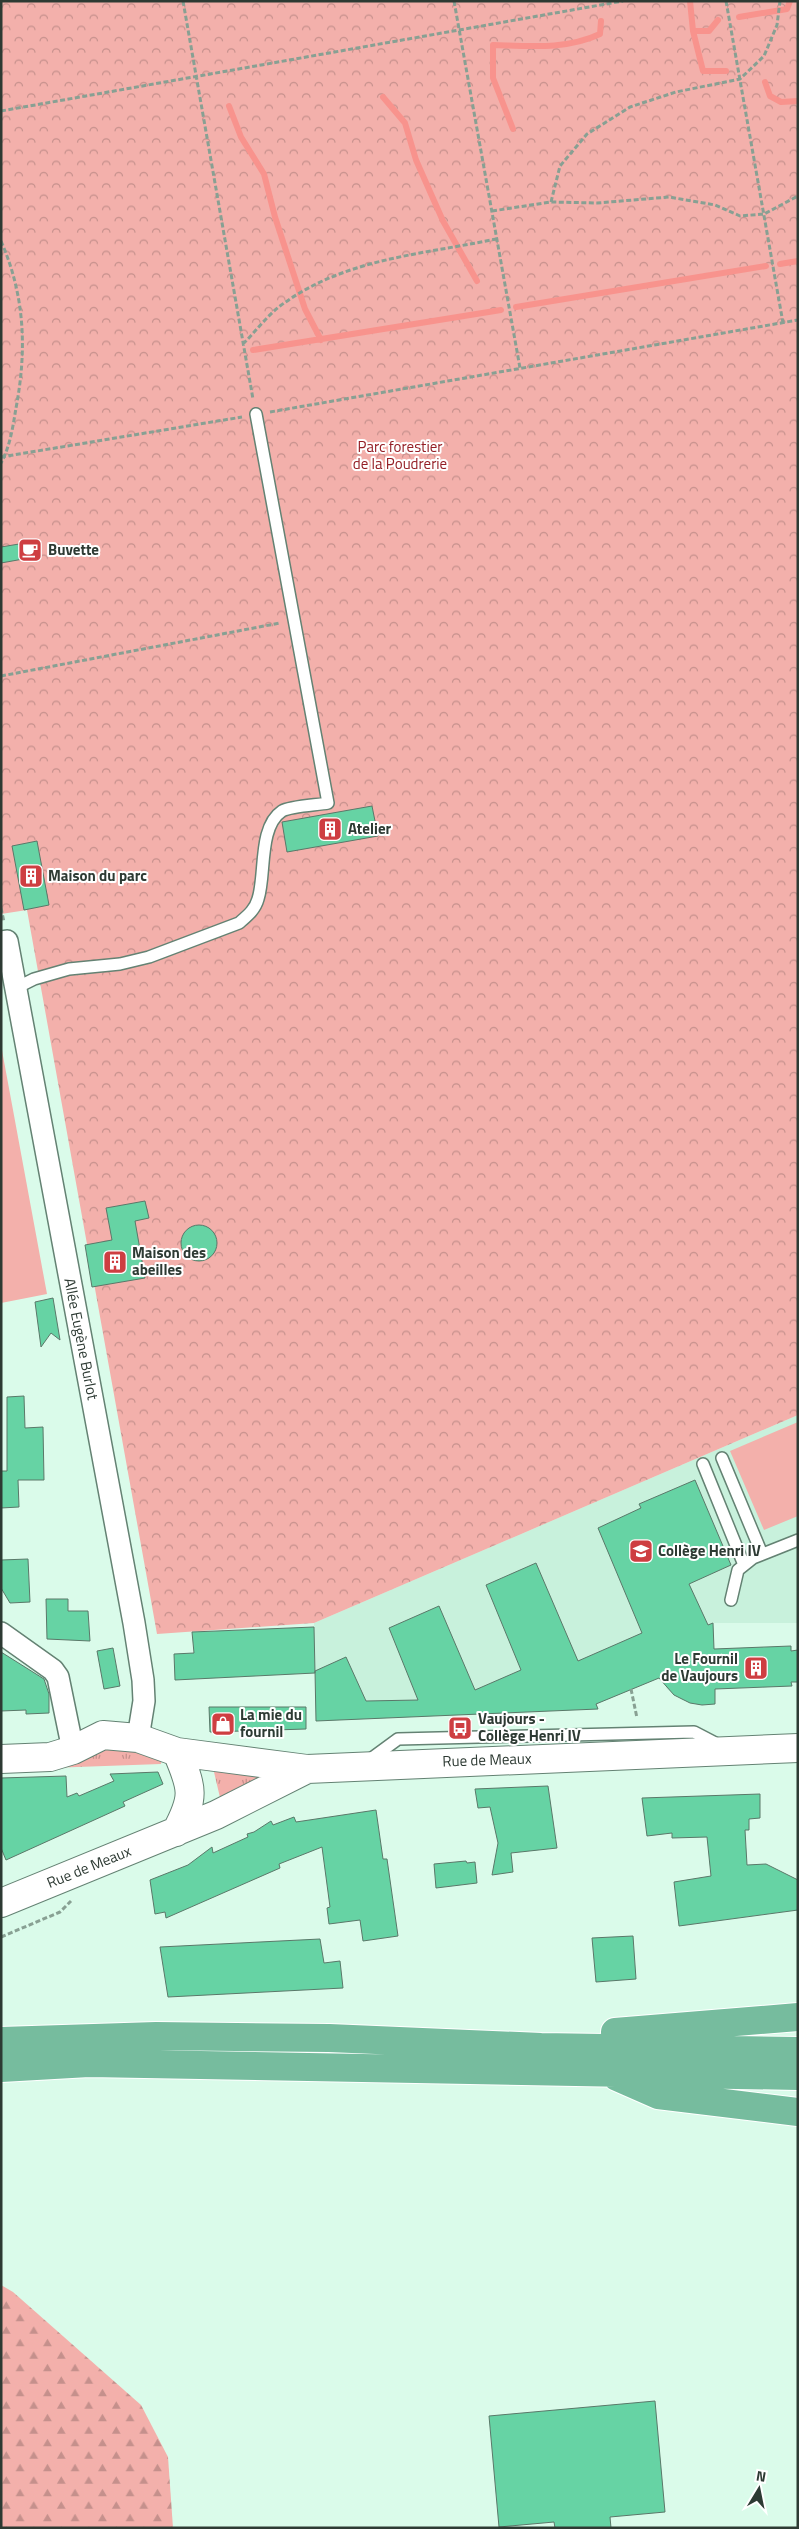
<svg xmlns="http://www.w3.org/2000/svg" width="799" height="2529" viewBox="0 0 799 2529" font-family="'Titillium Web',sans-serif">
  <style>
    .built { fill: #c8f1dc }
    .grass { fill: url(#grass-tufts) }
    .forest { fill: url(#forest-firs) }
    .park { fill: url(#park-crowns) }
    .pitch { fill: #f3b0ab }
    .lines { fill: none; stroke-linecap: round; stroke-linejoin: round }
    .stream { stroke: #f8938d; stroke-width: 6 }
    .building { fill: #66d3a4; stroke: #5a7869 }
    .service-casing { stroke: #648273; stroke-width: 14 }
    .minor-casing { stroke: #648273; stroke-width: 24 }
    .secondary-casing { stroke: #648273; stroke-width: 30 }
    .trunk-casing { stroke: #fff; stroke-width: 30 }
    .path { stroke: #88a093; stroke-width: 3; stroke-dasharray: 5 2.5; stroke-linecap: butt }
    .service { stroke: #fff; stroke-width: 11 }
    .minor { stroke: #fff; stroke-width: 21 }
    .secondary { stroke: #fff; stroke-width: 28 }
    .trunk { stroke: #76bc9e; stroke-width: 28 }
    .labels { text-anchor: middle; stroke-width: 4; stroke-linejoin: round; paint-order: stroke }
    .park-label { font-size: 15px; fill: #941e25; stroke: #fff }
    .poi-label { font-size: 15px; font-weight: bold; fill: #2d3a33; stroke: #fff; text-anchor: start }
    .street-label { font-size: 15px; fill: #2d3a33; stroke: #fff }
  </style>
  <defs>
    <pattern id="grass-tufts" width="24" height="20" patternUnits="userSpaceOnUse" patternTransform="scale(1.25)"><rect width="24" height="20" fill="#f3b0ab"/><path d="M3 7l-1-3M5 7V3M7 7l1-3M15 17l-1-3M17 17v-4M19 17l1-3" fill="none" stroke="#c5908c"/></pattern>
    <pattern id="forest-firs" width="22" height="20" patternUnits="userSpaceOnUse" patternTransform="scale(1.25)"><rect width="22" height="20" fill="#f3b0ab"/><path d="M5 1l3.5 6h-7zM16 11l3.5 6h-7z" fill="#c5908c"/></pattern>
    <pattern id="park-crowns" width="20" height="18" patternUnits="userSpaceOnUse" patternTransform="scale(1.25)"><rect width="20" height="18" fill="#f3b0ab"/><path d="M2 6a3 3 0 1 1 6 0M12 15a3 3 0 1 1 6 0" fill="none" stroke="#c5908c"/></pattern>
  </defs>
  <rect width="100%" height="100%" fill="#dafbea"/>
  <path class="built" d="M798,1415V1623H713L715,1704H696L682,1700L667,1689L661,1677L597,1704L598,1709L316,1721L314,1623Z"/>
  <path class="grass" d="M114,1741L162,1757L161,1764L49,1768Z
    M216,1765L273,1771L222,1806L214,1772Z"/>
  <path class="forest" d="M1,2285L13,2292L141,2405L168,2457L173,2528H1Z"/>
  <path class="park" d="M1,1H798V1415L314,1623L157,1634L27,910L1,914Z"/>
  <path class="pitch" d="M1,1045L47,1294L1,1303Z
    M798,1422V1516L764,1530L730,1451Z"/>
  <g class="lines">
    <path class="stream" d="M690,1L693,31L703,71H726
      M739,17L787,9L790,1
      M693,31H709L718,20
      M765,82L770,96L781,102L798,101
      M383,97L405,123L416,160L443,221L477,281
      M229,106L241,137L264,174L275,217L305,309L321,340
      M513,129L493,78V45C529,46 566,50 600,34L601,21
      M780,264L798,261
      M516,307L766,266
      M253,350L501,310"/>
  </g>
  <path class="building" d="M37,541L40,556L1,563V547Z
    M372,806L378,836L287,852L282,822Z
    M37,841L49,905L24,910L12,846Z
    M145,1201L149,1218L135,1221L145,1278L92,1287L85,1245L112,1240L106,1208Z
    M181 1243a18 18 0 1 1 36 0a18 18 0 1 1-36 0Z
    M53,1298L60,1340L51,1333L41,1347L35,1302Z
    M24,1396L25,1428L43,1427L44,1480H18L19,1507L1,1508V1471H7V1397Z
    M695,1480L731,1565L689,1584L708,1625L713,1623L714,1649L791,1646V1651L798,1650V1682H791L792,1686L715,1689V1704L702,1705L690,1703L674,1695L659,1678L596,1704L598,1709L316,1721L315,1671L346,1657L366,1701L418,1700L389,1628L439,1606L475,1690L521,1670L486,1585L536,1563L578,1661L642,1633L598,1528L641,1508L639,1504Z
    M28,1559L30,1602L10,1603L1,1588V1560Z
    M46,1599H68V1611H88L90,1641L47,1639Z
    M314,1627L315,1673L175,1680L174,1654L194,1653L192,1632Z
    M113,1648L120,1686L104,1689L97,1651Z
    M1,1652L44,1679L49,1694V1713L26,1714V1710L1,1711Z
    M209,1707H306V1729L210,1732Z
    M158,1772L163,1784L123,1802L125,1806L6,1860L1,1848V1778L66,1776L67,1797L77,1793L79,1796L114,1781L110,1774Z
    M548,1786L557,1848L511,1853L513,1872L492,1875L498,1843L490,1807L478,1808L475,1789Z
    M760,1794V1818L749,1819V1830H745L747,1865L766,1864L798,1880V1910L679,1926L674,1882L711,1876L707,1837L672,1838V1833L647,1836L642,1798Z
    M376,1810L383,1859H387L398,1936L363,1941L360,1920L329,1924L327,1908L330,1907L322,1847L279,1864L280,1868L166,1918L165,1912L155,1914L150,1880L188,1865L212,1847L213,1853L248,1837L247,1834L254,1832L271,1821L273,1825L294,1817L296,1822Z
    M466,1861L467,1863L475,1862L477,1883L436,1888L434,1864Z
    M633,1936L636,1979L596,1982L592,1938Z
    M320,1939L324,1963L340,1961L343,1988L168,1997L160,1947Z
    M655,2401L665,2512L610,2517L611,2528H555L554,2522L499,2527L489,2416Z"/>
  <g class="lines">
    <g class="service-casing">
      <path id="service" d="M16,988L34,979L69,969L120,964L149,957L239,923C247,916 255,910 258,899C266,875 258,827 282,811C291,806 318,805 328,803L256,414
        M722,1458L762,1554
        M703,1464L744,1565
        M731,1600L738,1570L753,1558L798,1540
        M368,1761L398,1739L694,1732L719,1745"/>
    </g>
    <g class="minor-casing">
      <path id="minor" d="M1,942L7,941L134,1623L143,1680L144,1701L138,1738
        M1,1633L53,1670L58,1677L73,1750"/>
    </g>
    <g class="secondary-casing">
      <path id="secondary" d="M1,1759L50,1757L73,1750L103,1735L138,1738L177,1752L307,1769L798,1748
        M176,1832C195,1797 193,1789 177,1752
        M1,1903L216,1815L307,1769"/>
    </g>
    <g class="trunk-casing">
      <path id="trunk" d="M615,2032L798,2017
        M1,2041L156,2036L329,2038L541,2047L798,2051
        M1,2068L89,2063L798,2076
        M617,2077L658,2095L798,2112"/>
    </g>
    <path class="path" d="M183,1L253,399
      M454,1L520,368
      M726,1L783,323
      M1,111L623,1
      M551,202L560,166L587,134L630,107L676,92L740,79L764,56L777,25L780,1
      M492,211L551,202L597,203L669,197L715,205L740,216L764,214L798,196
      M1,241C25,296 27,350 16,408C13,426 10,447 1,463
      M243,344C255,332 267,316 280,306C345,258 420,255 496,239
      M270,412L798,320
      M1,457L242,417
      M1,676L280,623
      M1,908L4,922
      M631,1689L637,1718
      M1,1937L60,1912L71,1901"/>
    <use href="#service" class="service"/>
    <use href="#minor" class="minor"/>
    <use href="#secondary" class="secondary"/>
    <use href="#trunk" class="trunk"/>
  </g>
  <defs>
    <g id="cafe-square" transform="scale(1.25)"><rect x="-9" y="-9" width="18" height="18" rx="4" fill="#ce3e41" stroke="#fff"/><path d="M-5.5-4.5H6V0H3Q3 3.5 0 3.5H-2.5Q-5.5 3.5-5.5 0ZM3-3.2v2h1.7v-2ZM-6 4.5H4V6H-6Z" fill="#fff"/></g>
    <g id="building-square" transform="scale(1.25)"><rect x="-9" y="-9" width="18" height="18" rx="4" fill="#ce3e41" stroke="#fff"/><path d="M-4-6H4V6H1V3H-1V6H-4ZM-2.5-4.3h1.7v1.8h-1.7ZM.8-4.3h1.7v1.8H.8ZM-2.5-1h1.7V.8h-1.7ZM.8-1h1.7V.8H.8Z" fill="#fff"/></g>
    <g id="school-square" transform="scale(1.25)"><rect x="-9" y="-9" width="18" height="18" rx="4" fill="#ce3e41" stroke="#fff"/><path d="M0-5L7-2L0 1L-7-2ZM-4 1L0 2.5L4 1V4Q0 6-4 4Z" fill="#fff"/></g>
    <g id="shop-square" transform="scale(1.25)"><rect x="-9" y="-9" width="18" height="18" rx="4" fill="#ce3e41" stroke="#fff"/><path d="M-5-2.5h2.3a2.7 3.5 0 0 1 5.4 0H5L5.5 6h-11ZM-1.5-2.5h3a1.5 2.3 0 0 0-3 0Z" fill="#fff"/></g>
    <g id="bus-square" transform="scale(1.25)"><rect x="-9" y="-9" width="18" height="18" rx="4" fill="#ce3e41" stroke="#fff"/><path d="M-5-6H5V4H4V6H2V4H-2V6H-4V4H-5ZM-3.5-4V0h7V-4ZM-3.5 1.2v1.5H-2V1.2ZM2 1.2v1.5H3.5V1.2Z" fill="#fff"/></g>
  </defs>
  <g fill-rule="evenodd">
    <use href="#cafe-square" x="30" y="550"/>
    <use href="#building-square" x="330" y="829"/>
    <use href="#building-square" x="31" y="876"/>
    <use href="#building-square" x="115" y="1262"/>
    <use href="#school-square" x="641" y="1551"/>
    <use href="#building-square" x="756" y="1668"/>
    <use href="#shop-square" x="223" y="1724"/>
    <use href="#bus-square" x="460" y="1728"/>
  </g>
  <g class="labels">
    <g class="park-label">
      <text x="400" y="452">Parc forestier<tspan x="400" dy="17">de la Poudrerie</tspan></text>
    </g>
    <g class="poi-label">
      <text x="48" y="555">Buvette</text>
      <text x="348" y="834">Atelier</text>
      <text x="48" y="881">Maison du parc</text>
      <text x="132" y="1258">Maison des<tspan x="132" dy="17">abeilles</tspan></text>
      <text x="658" y="1556">Collège Henri IV</text>
      <text x="738" y="1664" text-anchor="end">Le Fournil<tspan x="738" dy="17">de Vaujours</tspan></text>
      <text x="240" y="1720">La mie du<tspan x="240" dy="17">fournil</tspan></text>
      <text x="478" y="1724">Vaujours -<tspan x="478" dy="17">Collège Henri IV</tspan></text>
    </g>
    <g class="street-label">
      <text transform="translate(81 1339) rotate(79)" y="5">Allée Eugène Burlot</text>
      <text transform="translate(487 1760) rotate(-2)" y="5">Rue de Meaux</text>
      <text transform="translate(89 1867) rotate(-22)" y="5">Rue de Meaux</text>
    </g>
  </g>
  <rect width="799" height="2529" fill="none" stroke="#2d3a33" stroke-width="5"/>
  <g transform="translate(759 2489) rotate(10)" stroke="#ffffff" stroke-width="4" paint-order="stroke">
  <path d="M0-4L9 19L0 12L-9 19Z" fill="#2d3a33"/>
  <text y="-8" font-size="14" font-weight="bold" text-anchor="middle" fill="#2d3a33">N</text>
  </g>
</svg>
